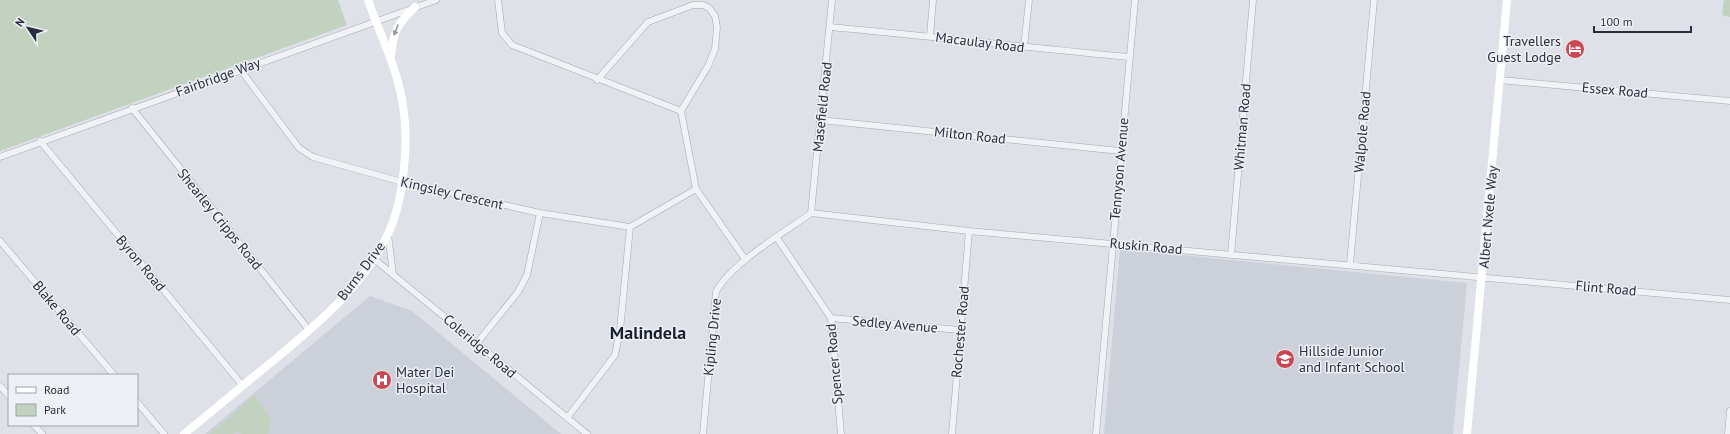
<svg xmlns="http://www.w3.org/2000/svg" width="1730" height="434" viewBox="0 0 1730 434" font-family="'PT Sans',sans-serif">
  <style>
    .built { fill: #ccd0d9 }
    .green { fill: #c3d1c0 }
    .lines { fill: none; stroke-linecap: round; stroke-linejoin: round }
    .minor-casing { stroke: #a4a8b1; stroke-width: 7 }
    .minor { stroke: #f1f2f6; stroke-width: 6 }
    .secondary { stroke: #fff; stroke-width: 8 }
    .oneway { fill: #94969e }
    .labels { text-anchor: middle; stroke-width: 3; stroke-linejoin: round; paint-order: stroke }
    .poi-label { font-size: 14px; fill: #282e3d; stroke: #edf0f5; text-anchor: start }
    .street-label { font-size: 14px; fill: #282e3d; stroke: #edf0f5 }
    .district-label { font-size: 18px; font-weight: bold; fill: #1a202e; stroke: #edf0f5 }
  </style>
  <rect width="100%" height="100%" fill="#dee1e7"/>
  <path class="built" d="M1120,249L1467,283L1453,434H1104Z
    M370,296L412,311L561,434H205Z"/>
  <path class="green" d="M0,0H338L347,25L0,151Z
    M1724,0H1730V17L1722,15Z
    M255,395L271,420L268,434H242L236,431L234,434H210Z"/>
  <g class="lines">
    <g class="minor-casing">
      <path id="minor" d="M498,0L502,33L512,45L681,111L696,189L745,259
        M830,27C930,36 1029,48 1129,57
        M930,36L933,0
        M1024,47L1029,0
        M240,69L299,148L313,157L402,182L540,213L630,227L696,189
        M597,80L648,22L693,5H703L709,8L715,16L717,27L715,49L708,66L681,111
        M1500,80L1730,101
        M132,108L309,330
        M820,120L1120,151
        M40,141L243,386
        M0,157L436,0
        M811,213L969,231L1730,300
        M811,213L832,0
        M388,234L393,274
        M777,238L831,318L841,434
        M0,241L114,375
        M1231,255L1253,0
        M374,259L587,434
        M1350,264L1374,0
        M831,318L959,330
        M477,343L518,292L527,275L540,213
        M0,386L9,396
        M137,402L164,434
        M567,418L615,355L620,330L630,227
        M34,425L42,434
        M703,434L716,292C731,263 784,233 811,213
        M952,434L969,231
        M1096,434L1135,0
        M1728,434L1730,411"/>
    </g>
    <use href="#minor" class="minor"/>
    <path class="secondary" d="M391,56C393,32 397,24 415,7
      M184,434C214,410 243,385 273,361C316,325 364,286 388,234C404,200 409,142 403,106C398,69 380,35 368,0
      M1467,434L1507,0"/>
  </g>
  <defs><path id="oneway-solid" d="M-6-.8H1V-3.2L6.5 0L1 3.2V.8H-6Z"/></defs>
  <use class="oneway" href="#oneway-solid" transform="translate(396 30) rotate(112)"/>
  <defs>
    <g id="hotel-disc" transform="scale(1)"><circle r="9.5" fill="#c84752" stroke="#edf0f5"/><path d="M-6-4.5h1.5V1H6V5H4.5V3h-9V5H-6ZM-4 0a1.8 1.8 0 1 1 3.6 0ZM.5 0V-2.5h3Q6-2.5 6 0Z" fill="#fff"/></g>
    <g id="school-disc" transform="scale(1)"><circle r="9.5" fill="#c84752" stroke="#edf0f5"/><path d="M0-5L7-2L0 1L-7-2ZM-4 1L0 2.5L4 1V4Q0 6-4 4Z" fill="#fff"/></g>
    <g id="hospital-disc" transform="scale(1)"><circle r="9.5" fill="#c84752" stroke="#edf0f5"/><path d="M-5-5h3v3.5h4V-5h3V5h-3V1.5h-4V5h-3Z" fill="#fff"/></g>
  </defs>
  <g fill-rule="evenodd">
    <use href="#hotel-disc" x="1575" y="49"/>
    <use href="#school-disc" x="1285" y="359"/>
    <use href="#hospital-disc" x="382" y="380"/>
  </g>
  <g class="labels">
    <g class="poi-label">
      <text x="1561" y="46" text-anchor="end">Travellers<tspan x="1561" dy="16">Guest Lodge</tspan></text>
      <text x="1299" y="356">Hillside Junior<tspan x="1299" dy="16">and Infant School</tspan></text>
      <text x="396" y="377">Mater Dei<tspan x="396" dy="16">Hospital</tspan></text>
    </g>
    <g class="street-label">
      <text transform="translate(980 42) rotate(7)" y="5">Macaulay Road</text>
      <text transform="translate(218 77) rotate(-20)" y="5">Fairbridge Way</text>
      <text transform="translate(1615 90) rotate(5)" y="5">Essex Road</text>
      <text transform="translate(822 107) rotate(-84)" y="5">Masefield Road</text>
      <text transform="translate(1242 127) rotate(-85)" y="5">Whitman Road</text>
      <text transform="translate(1362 132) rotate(-85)" y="5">Walpole Road</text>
      <text transform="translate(970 135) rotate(6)" y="5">Milton Road</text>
      <text transform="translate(1119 169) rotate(-85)" y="5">Tennyson Avenue</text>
      <text transform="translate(452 193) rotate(13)" y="5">Kingsley Crescent</text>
      <text transform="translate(1488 217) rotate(-85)" y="5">Albert Nxele Way</text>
      <text transform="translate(220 219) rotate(51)" y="5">Shearley Cripps Road</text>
      <text transform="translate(1146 246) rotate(5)" y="5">Ruskin Road</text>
      <text transform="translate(141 263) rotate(50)" y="5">Byron Road</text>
      <text transform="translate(361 271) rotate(-53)" y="5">Burns Drive</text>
      <text transform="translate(1606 288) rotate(5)" y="5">Flint Road</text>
      <text transform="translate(57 308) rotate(50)" y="5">Blake Road</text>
      <text transform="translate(895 324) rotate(5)" y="5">Sedley Avenue</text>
      <text transform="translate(960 332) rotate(-85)" y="5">Rochester Road</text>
      <text transform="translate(712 337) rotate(-84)" y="5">Kipling Drive</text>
      <text transform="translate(480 346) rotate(40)" y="5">Coleridge Road</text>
      <text transform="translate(834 364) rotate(-95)" y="5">Spencer Road</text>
    </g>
    <g class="district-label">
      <text x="648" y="339">Malindela</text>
    </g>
  </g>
  <rect x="8" y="374" width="130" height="52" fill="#edf0f5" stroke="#9ea2ab"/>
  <rect x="16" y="387" width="20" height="6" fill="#ffffff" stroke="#9ea2ab"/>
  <text x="44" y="394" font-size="12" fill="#282e3d">Road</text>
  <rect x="16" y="404" width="20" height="12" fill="#c3d1c0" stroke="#9ea2ab"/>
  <text x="44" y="414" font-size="12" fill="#282e3d">Park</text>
  <g transform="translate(28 28) rotate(305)" stroke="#edf0f5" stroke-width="3" paint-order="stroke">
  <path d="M0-3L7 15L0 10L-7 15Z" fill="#282e3d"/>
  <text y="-6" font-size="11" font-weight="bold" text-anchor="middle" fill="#282e3d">N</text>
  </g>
  <path d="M1594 26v6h97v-6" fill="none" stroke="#282e3d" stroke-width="2"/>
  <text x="1600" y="26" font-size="12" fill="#282e3d" stroke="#edf0f5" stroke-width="3" paint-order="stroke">100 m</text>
</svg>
